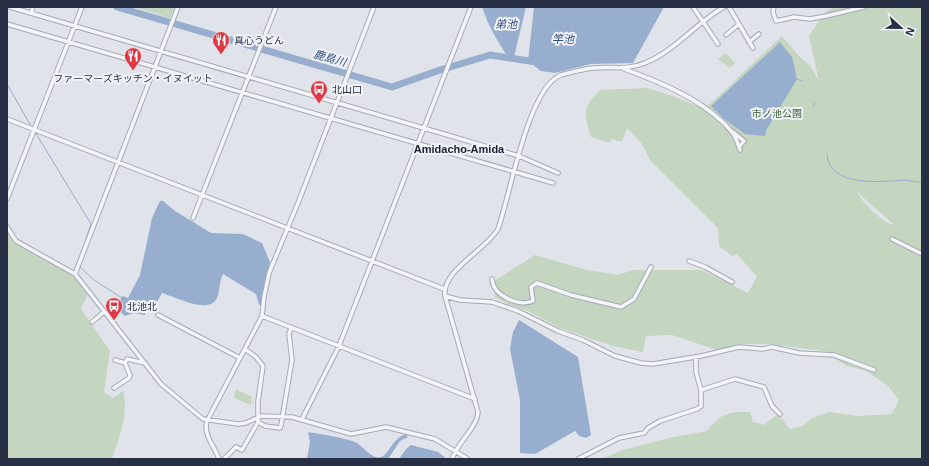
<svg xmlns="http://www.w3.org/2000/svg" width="929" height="466" viewBox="0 0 929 466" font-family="Arial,'Noto Sans JP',sans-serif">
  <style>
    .green { fill: #c4d5c0; fill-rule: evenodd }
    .water { fill: #97aece }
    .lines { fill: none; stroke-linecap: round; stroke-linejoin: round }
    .stream { stroke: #97aece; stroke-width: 1 }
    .river { stroke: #97aece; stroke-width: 7 }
    .minor-casing { stroke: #a5a9b5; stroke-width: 5.5 }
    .minor { stroke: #f3f5f8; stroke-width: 3.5 }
    .labels { text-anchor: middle; stroke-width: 4; stroke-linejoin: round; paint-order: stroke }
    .poi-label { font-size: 10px; fill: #272f44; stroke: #f0f2f8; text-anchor: start }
    .park-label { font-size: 10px; fill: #386132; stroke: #f0f2f8 }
    .water-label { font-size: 11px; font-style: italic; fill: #2c4a7c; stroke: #f0f2f8 }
    .neighbourhood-label { font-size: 11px; font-weight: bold; fill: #192034; stroke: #f0f2f8 }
  </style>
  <rect width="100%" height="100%" fill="#e0e3ea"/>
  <path class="green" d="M134,7H175L170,18Z
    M834,7H922V459H601L623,450L673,437L707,431C722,413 727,412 750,412L753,422L764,425L778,414L790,429L802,426L812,418L829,412L858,416L892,414L899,400L887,385L866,371L847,366L823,351L768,344H743L720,351L672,335L646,336L643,352L613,346L560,328L528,311L508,304L495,297L493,282L535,255L587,270L618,275L633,270H702L748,293L757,277L737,254L732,256L719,246L718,228L650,160L642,144L627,128L622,142L611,139L610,143L591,137C584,112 581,110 600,90L647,88L673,96L701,108L703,103L708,106L782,36L797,54L810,66L819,81L809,36L824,13ZM856,191L893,224L892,225C877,218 865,205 856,191Z
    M726,53L735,63L730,68L718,59Z
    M7,233C23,257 55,257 75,276C80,281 84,288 88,294L81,309L110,351L104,392L113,398L123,391C129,414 119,438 112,459H7Z
    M236,389L252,397L251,405L234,398Z"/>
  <path class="water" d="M482,7H526L514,57L507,56C497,40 488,25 482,7Z
    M534,7H664L633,63L591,64L555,73L541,71L528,61Z
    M780,42L792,57L797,79L767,129L765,136L745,134L723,118L711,106Z
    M160,201H163L175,211L211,233L243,234L262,243L270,262L262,294L261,304L259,305L256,294L223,274C219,282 220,290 217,298C210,315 175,297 162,293L153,309H145V315L134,313L125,316L117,309L122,296L128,298L140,275L152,218Z
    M519,320L578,357L591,435L586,438L579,436L575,431L535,454L520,453V400L510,349L513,332Z
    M308,432C319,434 348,438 357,443C363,447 373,460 381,457C391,453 391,439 406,434L408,437L400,441L388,459H307L310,442Z
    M411,445L438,452L447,459H399L406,449Z"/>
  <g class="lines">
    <path class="stream" d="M796,79L802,81
      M7,84L31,126
      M814,103V106
      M35,132L91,224L78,263
      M827,155C829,187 881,182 904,180C910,180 915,183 922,182
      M80,267L94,280L122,298"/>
    <path class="river" d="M117,7L392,87L437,71L490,55L536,62"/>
    <g class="minor-casing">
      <path id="minor" d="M10,7L519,156L558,173
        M693,7L718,44
        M729,7L753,48
        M774,7L773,12L776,21L794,17L810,19L826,16L864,7
        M31,13L33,7
        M7,24L553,183
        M726,35L738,25
        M749,42L759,34
        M624,69C661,82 706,101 731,131C736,136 738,144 740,150
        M7,119L444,289
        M733,132L744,141L739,147
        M7,199L82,7
        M193,218L276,7
        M7,227L16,241L75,274L161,384L203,419L238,424L246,423L261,416L292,417L351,434L386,427L435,439L468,459
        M892,239L922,254
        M689,261L705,267L732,282
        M75,274L178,7
        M492,279C493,296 519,307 533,301L531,287L537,283L571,295L621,307L634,299L651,267
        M445,296L460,300L492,302L518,311L558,331L583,340L615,356L641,363L653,364L701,356L739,347L762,349L772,347L799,353L834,355L874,370
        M158,315L240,358
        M262,316L475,399
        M92,322L104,312
        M115,360L125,363
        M114,388L129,378L130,375L125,363L127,359L145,363
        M701,390L735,379L764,387L772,406L780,414
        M302,419L339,346L471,7
        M258,422L265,426L280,428L281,425L292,360L289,334L291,328
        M219,459C214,445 203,435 207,421L262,316L264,297L269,273L298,203L374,7
        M224,459L236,447L242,450L258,422V401L263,366L256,357L245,349
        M452,459C457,443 477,428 478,412L445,296C441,271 486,250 498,229C510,196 528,87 561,75C572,72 583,69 594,68C613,66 625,71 645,63C675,51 696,23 724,7
        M578,459L619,438L644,433L648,428L660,421L697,409L701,406V390L696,372V357"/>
    </g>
    <use href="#minor" class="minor"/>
  </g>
  <defs>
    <g id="restaurant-pin" transform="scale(0.9)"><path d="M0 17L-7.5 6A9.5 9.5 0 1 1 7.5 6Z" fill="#dd3844" stroke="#f0f2f8"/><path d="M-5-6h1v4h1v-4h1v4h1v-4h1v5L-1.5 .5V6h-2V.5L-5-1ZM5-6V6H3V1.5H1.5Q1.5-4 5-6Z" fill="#fff"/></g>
    <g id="bus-pin" transform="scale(0.9)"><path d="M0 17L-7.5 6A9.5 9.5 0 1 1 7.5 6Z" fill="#dd3844" stroke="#f0f2f8"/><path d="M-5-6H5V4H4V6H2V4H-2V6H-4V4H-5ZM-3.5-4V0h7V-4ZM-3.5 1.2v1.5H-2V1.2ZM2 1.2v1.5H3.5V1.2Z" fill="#fff"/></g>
  </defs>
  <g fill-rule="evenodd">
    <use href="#restaurant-pin" x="221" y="40"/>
    <use href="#restaurant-pin" x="133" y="56"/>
    <use href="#bus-pin" x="319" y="89"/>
    <use href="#bus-pin" x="114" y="306"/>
  </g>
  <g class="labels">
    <g class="poi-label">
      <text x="234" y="44">真心うどん</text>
      <text x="133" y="82" text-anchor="middle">ファーマーズキッチン・イヌイット</text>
      <text x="332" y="93">北山口</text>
      <text x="127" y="310">北池北</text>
    </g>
    <g class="park-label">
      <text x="777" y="117">市ノ池公園</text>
    </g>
    <g class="water-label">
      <text x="506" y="28">弟池</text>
      <text x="563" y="43">竿池</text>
      <text transform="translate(330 58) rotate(16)" y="4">鹿島川</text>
    </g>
    <g class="neighbourhood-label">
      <text x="459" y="153">Amidacho-Amida</text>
    </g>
  </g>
  <rect width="929" height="466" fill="none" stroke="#272f44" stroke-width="16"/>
  <g transform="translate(901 28) rotate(112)" stroke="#f0f2f8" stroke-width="3" paint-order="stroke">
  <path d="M0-3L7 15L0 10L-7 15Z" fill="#272f44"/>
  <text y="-6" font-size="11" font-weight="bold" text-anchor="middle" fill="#272f44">N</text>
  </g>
</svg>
